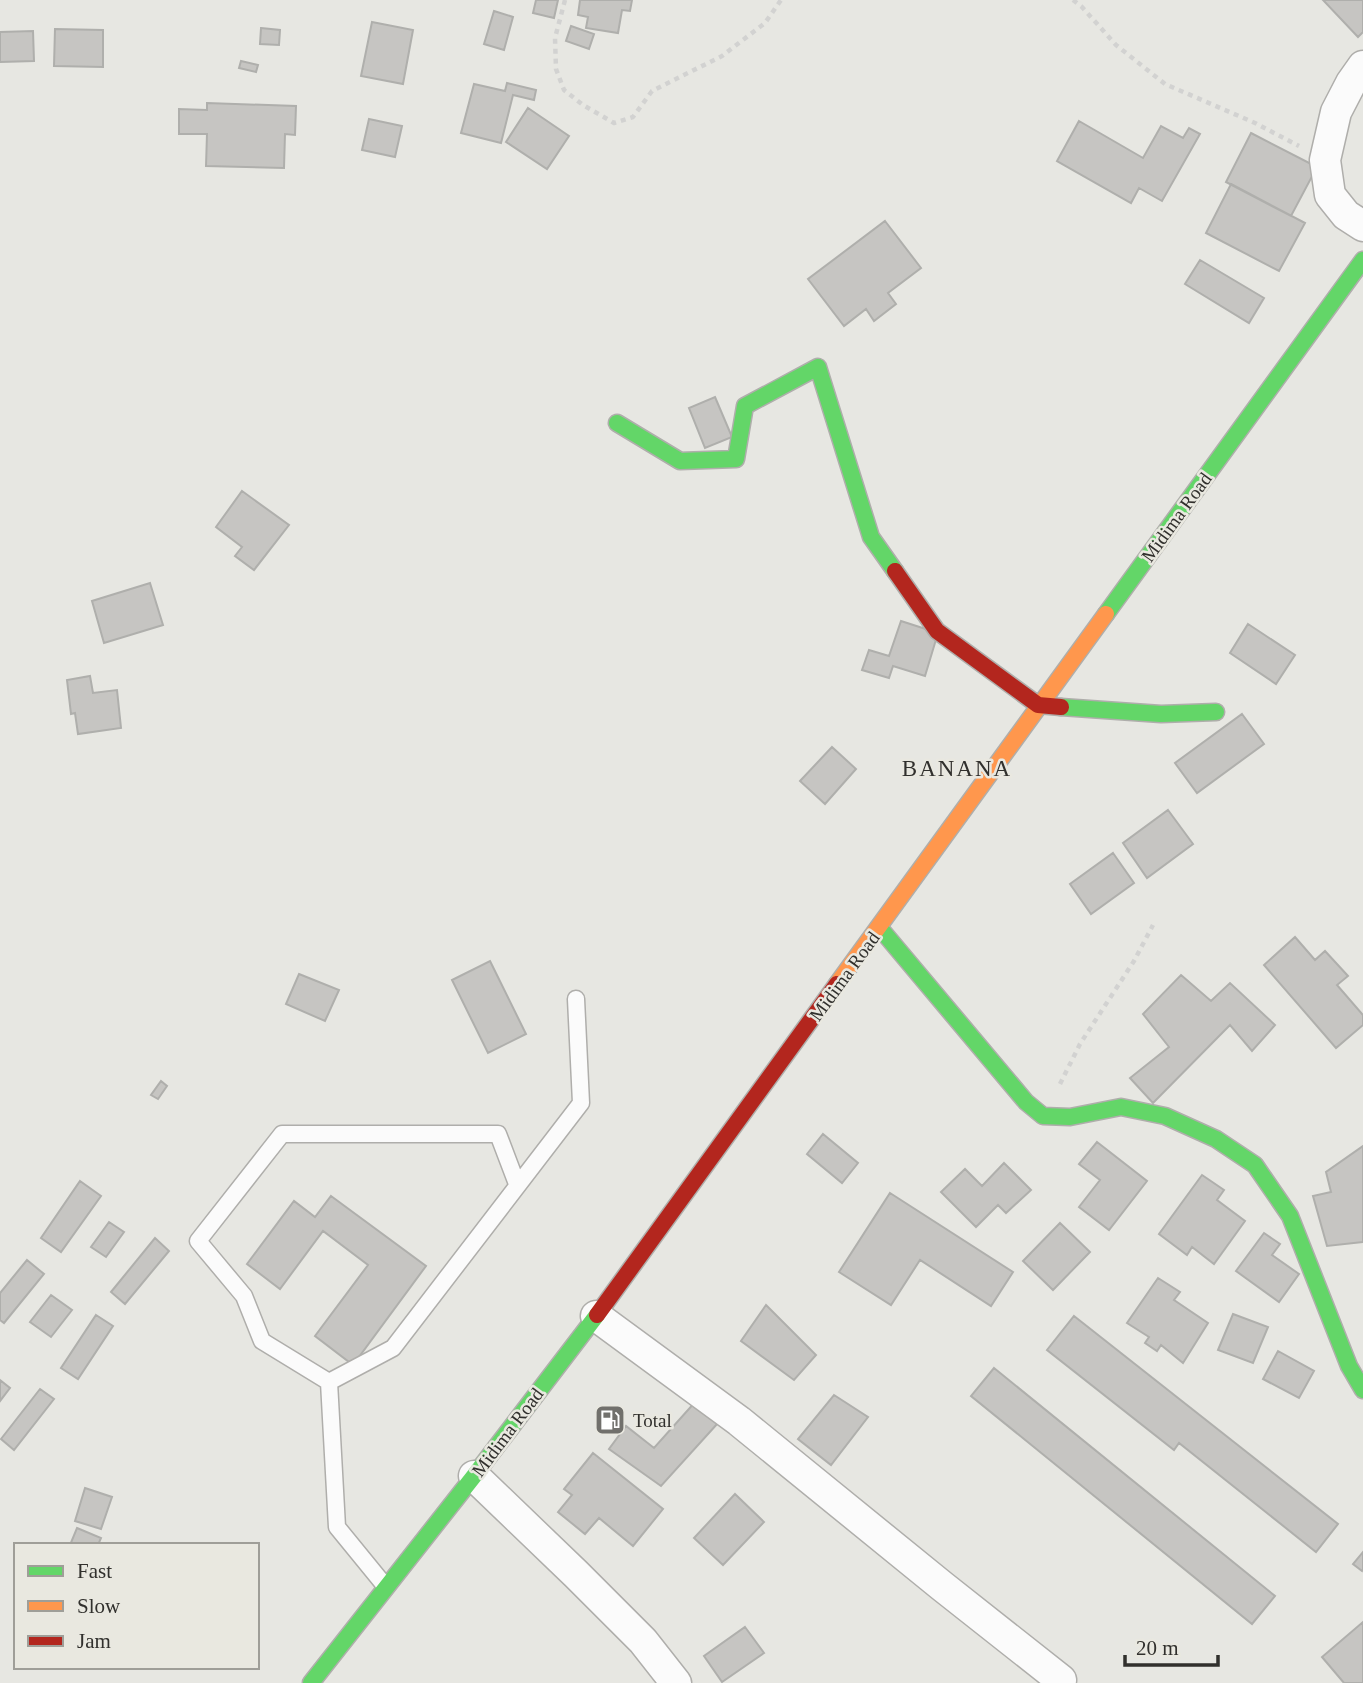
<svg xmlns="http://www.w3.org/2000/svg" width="1363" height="1683" viewBox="0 0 1363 1683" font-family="Georgia,serif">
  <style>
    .building { fill: #c6c5c2; stroke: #afafac; stroke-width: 2 }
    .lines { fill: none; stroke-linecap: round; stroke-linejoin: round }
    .lane-casing { stroke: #afaeab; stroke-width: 19 }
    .street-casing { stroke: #afaeab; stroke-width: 33 }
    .fast-casing { stroke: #afaeab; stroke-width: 19 }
    .slow-casing { stroke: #afaeab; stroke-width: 19 }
    .jam-casing { stroke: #afaeab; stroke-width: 19 }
    .path { stroke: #d2d2d1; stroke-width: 4.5; stroke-dasharray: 5 5; stroke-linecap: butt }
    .lane { stroke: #fbfbfb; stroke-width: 16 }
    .street { stroke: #fbfbfb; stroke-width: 30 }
    .fast { stroke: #63d668; stroke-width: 16 }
    .slow { stroke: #ff974d; stroke-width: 16 }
    .jam { stroke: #b3261e; stroke-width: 16 }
    .labels { text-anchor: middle; stroke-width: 5; stroke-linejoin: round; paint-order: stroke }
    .street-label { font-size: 19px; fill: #31302d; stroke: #e9e8e0 }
    .poi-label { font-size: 19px; fill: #31302d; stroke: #e9e8e0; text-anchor: start }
    .quarter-label { font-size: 23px; letter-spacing: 2px; fill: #31302d; stroke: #e9e8e0 }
  </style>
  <rect width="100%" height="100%" fill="#e7e7e2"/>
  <path class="building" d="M536,0H558L554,18L533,13Z
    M580,0H632L630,11L622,10L618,33L586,28L588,17L578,15Z
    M1323,0H1363V32L1358,37Z
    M494,11L513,17L504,50L484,44Z
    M372,22L413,30L403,84L361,76Z
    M571,26L594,34L589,49L566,41Z
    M261,28L280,30L279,45L260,44Z
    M55,29L103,30V67L54,66Z
    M33,31L34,61L0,62V32Z
    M241,61L258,65L256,72L239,68Z
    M507,83L536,90L534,100L513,95L501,143L461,133L474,84L505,91Z
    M207,103L296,106L295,135L285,134L284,168L206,166L207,134H179V109L207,110Z
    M528,108L569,136L547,169L506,142Z
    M369,119L402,126L395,157L362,150Z
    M1079,121L1143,158L1161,126L1183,138L1189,128L1200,134L1162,201L1139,188L1131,203L1057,161Z
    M1251,133L1317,167L1291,216L1226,182Z
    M1231,184L1305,223L1279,271L1206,233Z
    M885,221L921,268L888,293L896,304L874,321L866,309L844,326L808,279Z
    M1200,260L1264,298L1249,323L1185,284Z
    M715,397L732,437L705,448L689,408Z
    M242,491L289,525L254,570L235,556L242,547L216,527Z
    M150,583L163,625L104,643L92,601Z
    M901,621L938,633L925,676L893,666L889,678L862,670L869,650L889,656Z
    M1248,624L1295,655L1276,684L1230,653Z
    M90,676L93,693L117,690L121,728L78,734L75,713L71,714L67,680Z
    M1242,714L1264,744L1197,793L1175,763Z
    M832,747L856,769L825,804L800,781Z
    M1168,810L1193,844L1147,878L1123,843Z
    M1113,853L1134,883L1091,914L1070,884Z
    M1295,937L1315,960L1325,951L1348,976L1337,985L1363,1015V1025L1336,1048L1264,965Z
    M490,961L526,1034L488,1053L452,980Z
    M299,974L339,990L325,1021L286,1004Z
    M1181,975L1211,1001L1230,983L1275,1025L1252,1051L1230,1025L1153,1103L1130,1078L1169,1047L1143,1014Z
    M161,1081L167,1086L158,1099L151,1095Z
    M823,1134L858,1163L842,1183L807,1154Z
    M1097,1142L1147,1181L1109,1230L1079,1207L1100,1180L1079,1164Z
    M1363,1146V1242L1327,1246L1313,1196L1331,1192L1326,1172Z
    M1004,1163L1031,1190L1006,1213L998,1205L976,1227L941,1192L965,1169L982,1186Z
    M1202,1175L1224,1190L1217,1200L1245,1221L1214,1264L1192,1247L1187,1255L1159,1234Z
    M80,1181L101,1196L61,1252L41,1238Z
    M890,1193L1013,1272L991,1306L920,1260L891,1305L839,1272Z
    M331,1196L426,1266L353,1365L315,1336L368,1265L323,1231L280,1289L247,1264L294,1201L315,1217Z
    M109,1222L124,1232L106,1257L91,1247Z
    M1060,1223L1090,1252L1053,1290L1023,1261Z
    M1264,1233L1280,1244L1272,1255L1299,1274L1279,1302L1236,1271Z
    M155,1238L169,1251L125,1304L111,1292Z
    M27,1260L44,1274L4,1323L0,1320V1293Z
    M1158,1278L1180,1292L1174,1300L1208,1323L1183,1363L1161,1345L1157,1351L1145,1343L1149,1337L1127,1323Z
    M51,1295L72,1310L51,1337L30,1322Z
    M766,1305L816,1355L794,1380L741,1341Z
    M1233,1314L1268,1327L1253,1363L1218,1350Z
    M96,1315L113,1326L78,1379L61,1368Z
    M1074,1316L1338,1524L1316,1552L1179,1443L1174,1450L1047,1350Z
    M1278,1351L1314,1371L1299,1398L1263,1379Z
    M994,1368L1275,1596L1252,1624L971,1396Z
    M0,1380L10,1388L0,1401Z
    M40,1389L54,1399L14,1450L1,1439Z
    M834,1395L868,1417L831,1465L798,1439Z
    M696,1401L718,1423L661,1486L609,1449L626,1426L654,1448Z
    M593,1453L663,1509L633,1546L599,1518L585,1534L558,1512L572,1495L564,1489Z
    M85,1488L112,1497L101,1529L75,1521Z
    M735,1494L764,1522L723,1565L694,1538Z
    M77,1528L101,1538L98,1545H70Z
    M1363,1552V1569L1362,1571L1353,1564Z
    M1363,1622V1683H1344L1322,1657Z
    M745,1627L764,1653L722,1682L704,1656Z"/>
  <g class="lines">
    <g class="lane-casing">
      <path id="lane" d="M329,1382L262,1341L244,1296L198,1241L282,1134H498L517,1184
        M386,1587L337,1527L329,1382L393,1348L581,1103L576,999"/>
    </g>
    <g class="street-casing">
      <path id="street" d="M1363,66L1351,83L1336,112L1325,160L1330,195L1346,215L1363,226
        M596,1316L739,1421L942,1586L1061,1680
        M474,1476L576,1574L643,1641L676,1683"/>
    </g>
    <g class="fast-casing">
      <path id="fast" d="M617,423L680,461L736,459L745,406L818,367L871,537L895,571
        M1106,614L1363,260
        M1061,707L1161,714L1216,712
        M879,927L1026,1102L1043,1116L1070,1117L1121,1107L1165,1116L1216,1139L1255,1165L1290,1216L1349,1366L1363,1390
        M311,1683L474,1476L597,1315"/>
    </g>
    <g class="slow-casing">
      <path id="slow" d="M837,984L1106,614"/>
    </g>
    <g class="jam-casing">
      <path id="jam" d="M895,571L937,631L1038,705L1061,707
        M597,1315L837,984"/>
    </g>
    <path class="path" d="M565,0L555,38L556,69L564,90L583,105L614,123L633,117L652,91L722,56L765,23L781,0
      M1073,0L1082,7L1116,45L1165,84L1255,123L1299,146
      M1060,1084L1080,1044L1134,961L1153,925"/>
    <use href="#lane" class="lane"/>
    <use href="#street" class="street"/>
    <use href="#fast" class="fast"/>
    <use href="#slow" class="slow"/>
    <use href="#jam" class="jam"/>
  </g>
  <defs>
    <g id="fuel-square" transform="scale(1.575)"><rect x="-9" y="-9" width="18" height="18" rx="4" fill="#71706c" stroke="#e9e8e0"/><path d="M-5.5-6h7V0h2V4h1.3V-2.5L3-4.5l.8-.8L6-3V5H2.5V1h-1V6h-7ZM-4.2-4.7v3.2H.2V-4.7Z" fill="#fff"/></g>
  </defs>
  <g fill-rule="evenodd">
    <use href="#fuel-square" x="610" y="1420"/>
  </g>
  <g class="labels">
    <g class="street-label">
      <text transform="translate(1176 517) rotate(-54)" y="7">Midima Road</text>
      <text transform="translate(844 976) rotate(-54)" y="7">Midima Road</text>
      <text transform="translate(507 1432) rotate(-53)" y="7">Midima Road</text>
    </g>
    <g class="poi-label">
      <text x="633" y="1427">Total</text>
    </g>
    <g class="quarter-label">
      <text x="957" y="776">BANANA</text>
    </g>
  </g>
  <rect x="14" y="1543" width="245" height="126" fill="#e9e8e0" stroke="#9f9e98" stroke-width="2"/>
  <rect x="28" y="1566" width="35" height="10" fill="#63d668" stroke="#9f9e98" stroke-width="2"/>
  <text x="77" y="1578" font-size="21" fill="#31302d">Fast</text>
  <rect x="28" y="1601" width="35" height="10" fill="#ff974d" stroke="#9f9e98" stroke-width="2"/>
  <text x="77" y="1613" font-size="21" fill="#31302d">Slow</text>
  <rect x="28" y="1636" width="35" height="10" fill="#b3261e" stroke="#9f9e98" stroke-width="2"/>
  <text x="77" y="1648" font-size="21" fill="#31302d">Jam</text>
  <path d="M1125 1655v10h93v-10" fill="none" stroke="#31302d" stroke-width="3.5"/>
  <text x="1136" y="1655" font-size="21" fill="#31302d" stroke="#e9e8e0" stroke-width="5" paint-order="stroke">20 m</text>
</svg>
